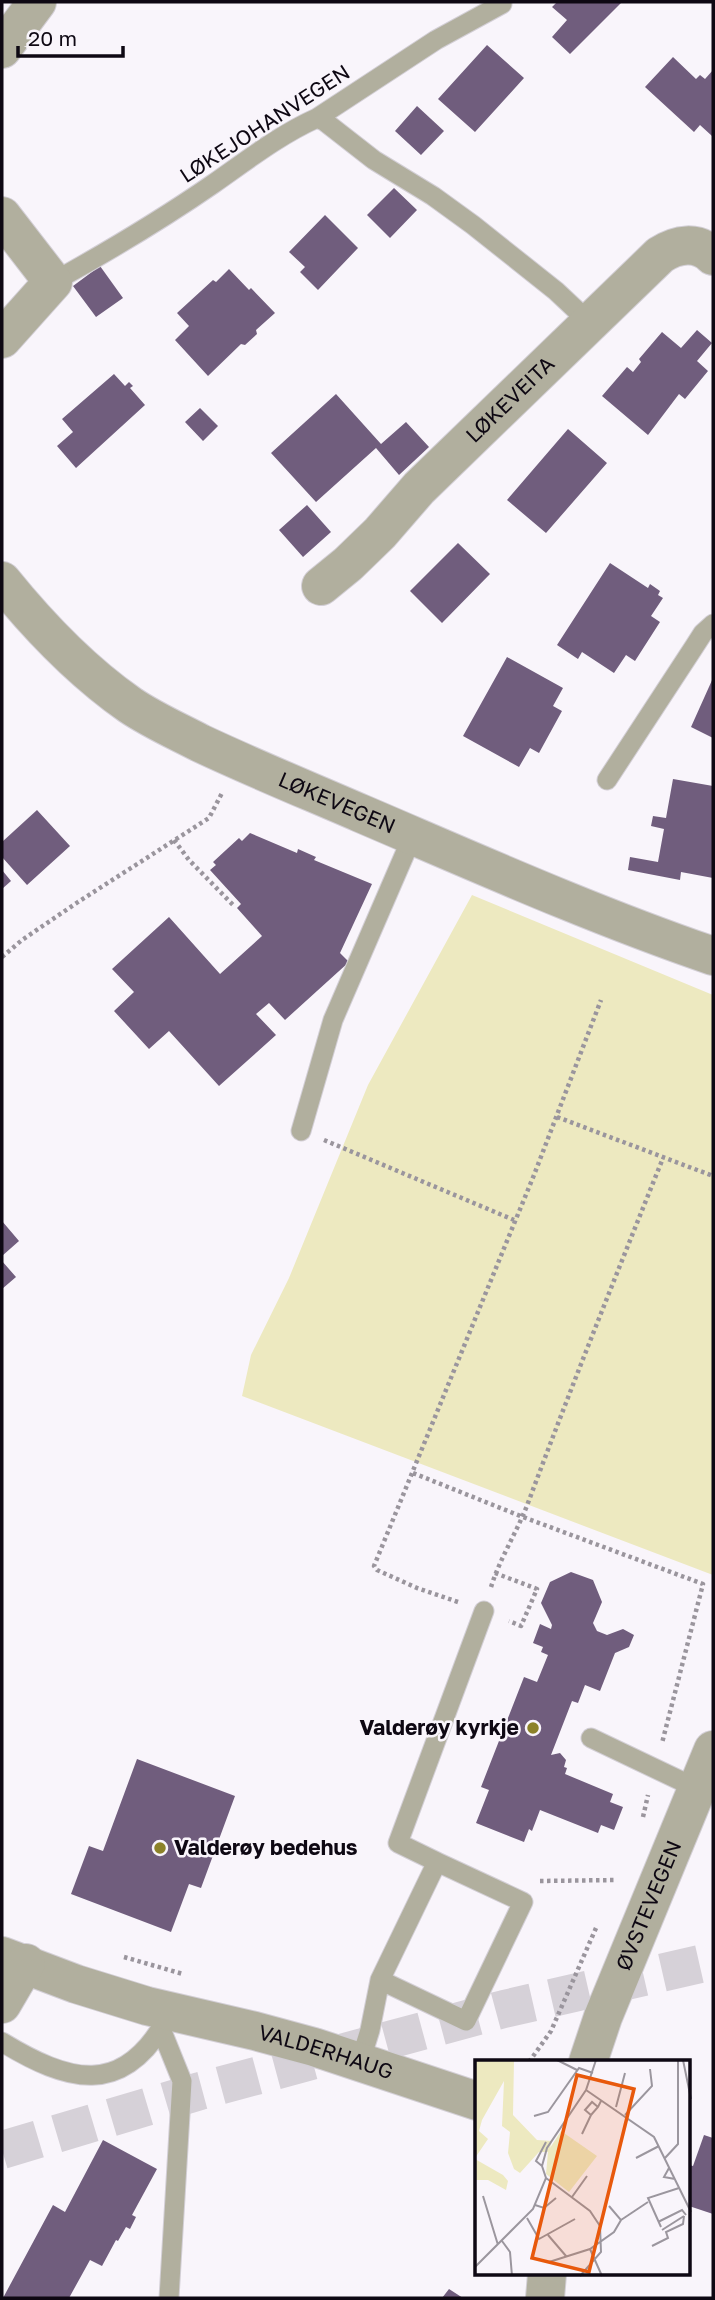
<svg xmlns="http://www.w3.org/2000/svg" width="715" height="2300" viewBox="0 0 715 2300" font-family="'Golos Text',sans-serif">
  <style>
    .green { fill: #ede9c0 }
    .building { fill: #705d7d }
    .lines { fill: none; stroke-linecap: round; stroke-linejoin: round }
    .highway-tunnel { stroke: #d6d1d8; stroke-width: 38; stroke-dasharray: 38 19; stroke-linecap: butt }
    .lane-casing { stroke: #d3cfd6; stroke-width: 21 }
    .street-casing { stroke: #d3cfd6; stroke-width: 40 }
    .path { stroke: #9a959d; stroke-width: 4.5; stroke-dasharray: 3.5 3.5; stroke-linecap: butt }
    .lane { stroke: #b1af9e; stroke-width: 19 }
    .street { stroke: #b1af9e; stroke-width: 38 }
    .poi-dot { fill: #8c8229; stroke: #f9f5fb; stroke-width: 2.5 }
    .labels { text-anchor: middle; stroke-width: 5; stroke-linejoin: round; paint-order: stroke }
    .street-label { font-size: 21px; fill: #0e0813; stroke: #f9f5fb }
    .poi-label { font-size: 21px; font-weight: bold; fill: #0e0813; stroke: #f9f5fb; text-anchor: end }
    .inset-road { fill: none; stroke: #9b969e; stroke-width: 2 }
    .view { fill: #e8590c; fill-opacity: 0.15; stroke: #e8590c; stroke-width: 3.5 }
    .inset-edge { fill: none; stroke: #0e0813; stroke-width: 3.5 }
  </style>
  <rect width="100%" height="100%" fill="#f9f5fb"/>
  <path class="green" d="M472,895L713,995V1575L242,1396L251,1355L289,1278L368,1085Z"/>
  <path class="building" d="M557,2H622L570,54L552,37L567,20L552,7Z
    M487,45L524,78L475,132L438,99Z
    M673,57L696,79L700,75L705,79L713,70L712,136L700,125L694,132L645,87Z
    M417,106L444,131L421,155L395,131Z
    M394,188L417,210L390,238L367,215Z
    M325,215L358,248L318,290L300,272L305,267L289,252Z
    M100,266L123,298L96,317L73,286Z
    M229,269L249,290L251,288L275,313L256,330L257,334L245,345L241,344L208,376L175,340L189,326L177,313L213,280L216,282Z
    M697,330L712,343L697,361L708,371L685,399L679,394L648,435L602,396L627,367L633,372L641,362L639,359L662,332L681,348Z
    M114,374L125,386L129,382L133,386L130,388L145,405L76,468L57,446L73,432L62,419Z
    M336,394L381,444L406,422L429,447L399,475L376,448L316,502L271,453Z
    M200,408L218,426L203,441L185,422Z
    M568,429L607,463L546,533L507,500Z
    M307,505L331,532L303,557L279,530Z
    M458,543L490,574L442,623L410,591Z
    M610,563L648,588L650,584L660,591L658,595L663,598L651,616L660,622L635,661L626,655L614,673L582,652L578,659L557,645Z
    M507,657L563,688L553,706L562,711L539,753L530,748L519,767L463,736Z
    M713,678V738L691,727Z
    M673,779L713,786V878L681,872L680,880L628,870L630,857L658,862L664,829L651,826L653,816L666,818Z
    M37,810L70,846L27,885L2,857V842Z
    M250,833L297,853L298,849L316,857L314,860L372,884L340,953L349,962L285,1020L269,1003L256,1014L276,1035L219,1086L169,1031L149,1049L114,1011L134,992L112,969L169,917L220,974L262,936L237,908L241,904L210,870L216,865L213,862L239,838L242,841Z
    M2,870L11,881L2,889Z
    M2,1221L19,1241L2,1256Z
    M2,1261L16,1277L2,1289Z
    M571,1572L593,1580L602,1602L593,1623L597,1631L607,1635L623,1629L634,1635L629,1647L615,1653L600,1691L585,1685L578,1703L572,1701L551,1755L560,1753L566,1760L564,1767L567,1768L565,1774L613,1794L610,1802L623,1807L614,1830L601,1825L598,1833L540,1810L532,1831L529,1829L524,1842L476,1823L489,1790L481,1787L524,1677L537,1682L548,1655L541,1652L543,1647L533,1643L540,1624L551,1629L552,1625L541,1603L550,1582Z
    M137,1759L235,1796L201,1888L189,1884L171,1932L71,1894L89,1846L103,1851Z
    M704,2135L713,2138V2214L689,2206V2165L693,2166Z
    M103,2140L157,2169L132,2215L136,2217L130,2229L126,2227L118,2241L116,2240L102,2266L90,2260L69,2298H3L53,2205L65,2212Z
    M449,2289L463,2298H442Z"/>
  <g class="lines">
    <path class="highway-tunnel" d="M2,2150L200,2091L504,2009L713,1961"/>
    <g class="lane-casing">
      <path id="lane" d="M317,118L324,121L374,160L433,196L473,225L556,291L589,322
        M53,282C107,252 161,220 213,184C246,161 279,135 317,118L436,40L502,4
        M607,780L694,647L703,633L713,624
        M301,1131L333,1020L413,835
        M591,1738L698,1789
        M437,1862L398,1843L484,1611
        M161,2029L182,2081L169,2298
        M2,2042C68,2082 122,2098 166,2020
        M360,2062L370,2030L380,1980L437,1862L523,1902L466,2021L380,1980"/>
    </g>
    <g class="street-casing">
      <g id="street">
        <path d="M2,49L37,2"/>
        <path d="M2,216L53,282L2,339"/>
        <path id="s1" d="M2,581C40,628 80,670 130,705C152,720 177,731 200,743C253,768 307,790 360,813C477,863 593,915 713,956"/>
        <path id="s2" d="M321,586L348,564L380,533L419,488L660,255C677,244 697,240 713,256"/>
        <path id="s3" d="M2,1956L76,1984L147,2006L255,2031L314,2047L477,2101"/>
        <path d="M2,2004L26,1963"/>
        <path id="s4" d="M588,2062L603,2017L713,1750"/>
        <path d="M545,2298L547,2274"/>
      </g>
    </g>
    <path class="path" d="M174,840L189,860L234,906
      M2,957L22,940L78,902L209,818L222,793
      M557,1117L713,1176
      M324,1140L514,1220
      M413,1473L523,1517L703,1584L662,1743
      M495,1573L537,1589L521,1626L509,1621
      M491,1587C500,1558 517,1532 528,1503C571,1387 617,1273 663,1158
      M458,1602L417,1588L377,1570L374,1566L534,1175L601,1000
      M643,1817L648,1795
      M540,1881L617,1880
      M124,1957L183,1974
      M529,2062L551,2031L596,1928"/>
    <use href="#lane" class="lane"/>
    <use href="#street" class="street"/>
  </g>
  <g class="poi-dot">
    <circle cx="533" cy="1728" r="7"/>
    <circle cx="160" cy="1848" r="7"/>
  </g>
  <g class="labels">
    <g class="street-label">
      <text transform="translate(265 124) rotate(-33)" y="7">LØKEJOHANVEGEN</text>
      <text dy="7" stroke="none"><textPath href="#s2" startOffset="266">LØKEVEITA</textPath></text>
      <text dy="7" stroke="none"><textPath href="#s1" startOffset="408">LØKEVEGEN</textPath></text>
      <text dy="7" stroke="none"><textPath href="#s4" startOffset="168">ØVSTEVEGEN</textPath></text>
      <text dy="7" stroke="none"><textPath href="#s3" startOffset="338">VALDERHAUG</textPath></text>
    </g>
    <g class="poi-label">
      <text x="519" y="1735">Valderøy kyrkje</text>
      <text x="174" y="1855" text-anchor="start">Valderøy bedehus</text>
    </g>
  </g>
  <g transform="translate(475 2060)">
    <rect width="215" height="215" fill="#f9f5fb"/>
    <path d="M0,0H39L38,55L62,80L77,81L75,88L86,71L122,96L94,132L71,114L73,92H64L45,113L39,109L33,93L35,72L27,66L29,21L7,60L4,71L13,79L0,98ZM0,99L28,115L33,121L31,130L13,120H0Z" fill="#ede9c0"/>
    <path class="inset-road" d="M82,0L102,10M208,0L216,39M111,30L179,77L216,152M123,47L117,42L110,50L116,55L123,47L126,41M141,47L150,13M150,55L177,26L175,9M59,56L73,52L104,8L118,13M107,74L116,55M161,98L184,86M190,98L203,84V0M67,106L61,101L71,82M194,108L189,117L200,119M71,118L115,151L125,166L126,192L105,216M8,136L23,185M97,137L112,116M60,145L69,148L81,138M52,158L64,179L100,159M146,160L173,142M183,162L207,150L211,155M186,167L173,138L204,128M187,170L209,156M73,175L91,196M27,181L35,192L37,216M177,186L193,178L191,172L208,164L209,156M115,189L127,216M74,202L115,189L139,172L146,160L134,146M0,207L58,149L71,118L67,106L72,88L111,30L121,0"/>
    <path class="view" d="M102,15L159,29L114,212L57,198Z"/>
    <rect width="215" height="215" class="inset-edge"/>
  </g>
  <rect width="715" height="2300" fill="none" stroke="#0e0813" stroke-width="7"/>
  <path d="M18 46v10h105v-10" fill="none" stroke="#0e0813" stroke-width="3.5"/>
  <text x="28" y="46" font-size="21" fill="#0e0813" stroke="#f9f5fb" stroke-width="5" paint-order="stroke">20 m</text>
</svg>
